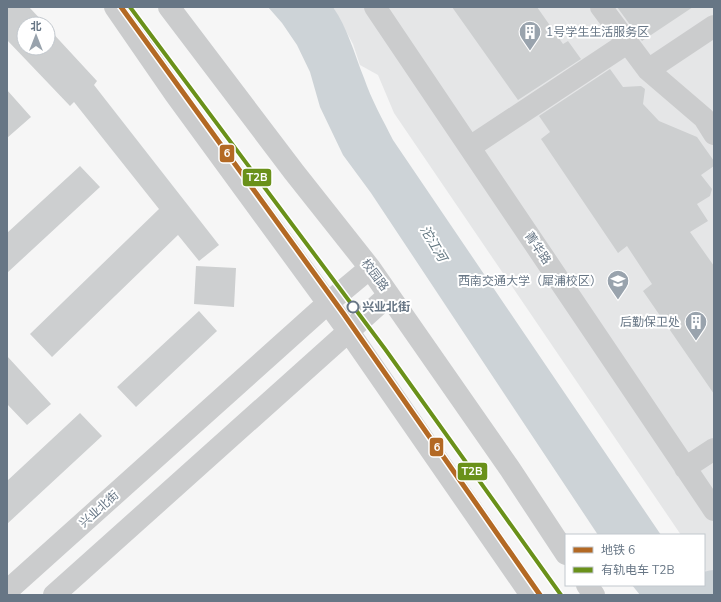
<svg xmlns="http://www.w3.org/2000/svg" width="721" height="602" viewBox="0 0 721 602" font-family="'Nunito Sans','Noto Sans SC',sans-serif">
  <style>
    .built { fill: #e5e6e7 }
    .water { fill: #cdd3d7 }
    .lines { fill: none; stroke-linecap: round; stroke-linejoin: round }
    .river { stroke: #cdd3d7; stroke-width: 32 }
    .building { fill: #cdcfd0 }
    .minor { stroke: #cbcccd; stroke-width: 22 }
    .tram-1-casing { stroke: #fff; stroke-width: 7 }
    .tram-1 { stroke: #6a911a; stroke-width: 4 }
    .metro-1-casing { stroke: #fff; stroke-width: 8 }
    .metro-1 { stroke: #b36924; stroke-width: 5 }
    .stop-dot { fill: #fff; stroke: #677685; stroke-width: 2 }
    .labels { text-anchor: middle; stroke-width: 4; stroke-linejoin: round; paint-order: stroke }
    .poi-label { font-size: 12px; fill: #677685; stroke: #fff; text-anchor: end }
    .street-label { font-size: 12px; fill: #677685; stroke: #fff }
    .stop-label { font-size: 12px; font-weight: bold; fill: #677685; stroke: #fff; text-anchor: start }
    .water-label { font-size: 13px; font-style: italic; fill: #637780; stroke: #fff }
    .line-badge { stroke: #fff; stroke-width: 1.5 }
    .badge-label { font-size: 11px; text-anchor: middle; font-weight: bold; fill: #fff }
  </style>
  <rect width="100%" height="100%" fill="#f6f6f6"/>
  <path class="built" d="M333,7H714V582L704,568V535H681L394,113L378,75L360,65L353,44Z"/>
  <path class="water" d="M268,7H333C348,29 354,53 364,78C371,99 383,120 393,140L661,535H598L371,193L343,155L320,107L310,72L297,45L282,23Z
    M704,583L711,595H640L632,585H704Z"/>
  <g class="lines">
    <path class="river" d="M672,585C686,591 700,590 714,586"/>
  </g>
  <path class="building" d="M7,7H29L45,24H24V48H48V28L97,81L94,85L219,245L199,261L178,235L52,357L30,334L159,209L74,102L70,106L7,40Z
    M452,7H537L563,44L568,41L581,59L518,100Z
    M617,7H693L642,41Z
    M610,69L623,87L641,86L645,89L643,104L659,121L697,137L714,161V166L701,175L712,189L710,196L697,204L708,221L690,232L714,266V394L643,291L652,284L627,246L618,253L541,139L550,132L539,116Z
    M7,90L31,117L7,138Z
    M80,166L100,187L7,273V233Z
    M196,266L236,268L234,307L194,304Z
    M199,311L217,331L136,407L117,387Z
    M7,356L51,404L27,425L7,404Z
    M80,413L102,436L7,524V481Z"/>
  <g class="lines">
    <path class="minor" d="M115,7L175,94L349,332L531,595
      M169,7L294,172L370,268L510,469L566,554
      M375,7L714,510
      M601,7L648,70L704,118L714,134
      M648,70L714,26
      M470,147L627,43
      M685,468L714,449
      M587,585L594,595
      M7,591L328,303L370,268
      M54,595L389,295"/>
    <g class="tram-1-casing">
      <path id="tram-1" d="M130,7L385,349L561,595"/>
    </g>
    <use href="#tram-1" class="tram-1"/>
    <g class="metro-1-casing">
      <path id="metro-1" d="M121,7L343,313L540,595"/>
    </g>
    <use href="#metro-1" class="metro-1"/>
  </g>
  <defs>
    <g id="building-pin" transform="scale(1.15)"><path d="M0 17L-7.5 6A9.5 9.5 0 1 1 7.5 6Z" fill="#99a3ad" stroke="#fff"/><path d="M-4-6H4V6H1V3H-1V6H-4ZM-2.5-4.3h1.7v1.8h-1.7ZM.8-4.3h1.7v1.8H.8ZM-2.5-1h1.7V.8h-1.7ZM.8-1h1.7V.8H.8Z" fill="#fff"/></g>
    <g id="university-pin" transform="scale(1.15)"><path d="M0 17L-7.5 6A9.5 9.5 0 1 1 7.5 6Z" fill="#99a3ad" stroke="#fff"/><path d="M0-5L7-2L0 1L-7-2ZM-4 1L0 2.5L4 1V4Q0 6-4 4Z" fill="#fff"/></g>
  </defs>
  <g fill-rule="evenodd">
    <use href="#building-pin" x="530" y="32"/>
    <use href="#university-pin" x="618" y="281"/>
    <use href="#building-pin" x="696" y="322"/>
  </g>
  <circle class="stop-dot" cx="353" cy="307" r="5.5"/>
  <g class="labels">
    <g class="poi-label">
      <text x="546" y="36" text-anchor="start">1号学生生活服务区</text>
      <text x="602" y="285">西南交通大学（犀浦校区）</text>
      <text x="680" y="326">后勤保卫处</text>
    </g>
    <g class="street-label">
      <text transform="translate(538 248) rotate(56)" y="4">菁华路</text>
      <text transform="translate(375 275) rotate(53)" y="4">校园路</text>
      <text transform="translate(99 509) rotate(-42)" y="4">兴业北街</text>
    </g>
    <g class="stop-label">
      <text x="362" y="311">兴业北街</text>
    </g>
    <g class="water-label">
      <text transform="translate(434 243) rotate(59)" y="5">沱江河</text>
    </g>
  </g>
  <g class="line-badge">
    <rect x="219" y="144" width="16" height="19" rx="4" fill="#b36924"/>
    <rect x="242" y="168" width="30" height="19" rx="4" fill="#6a911a"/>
    <rect x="429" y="437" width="15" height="20" rx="4" fill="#b36924"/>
    <rect x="457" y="462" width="31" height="19" rx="4" fill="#6a911a"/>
  </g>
  <g class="badge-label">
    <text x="227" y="157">6</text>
    <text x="257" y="181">T2B</text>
    <text x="437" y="451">6</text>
    <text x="472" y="475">T2B</text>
  </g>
  <rect width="721" height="602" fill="none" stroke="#677685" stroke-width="16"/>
  <rect x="565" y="534" width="140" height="52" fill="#ffffff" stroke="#c2c8ce"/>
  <rect x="573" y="547" width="20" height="6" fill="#b36924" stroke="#c2c8ce"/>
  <text x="601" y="554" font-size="12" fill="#677685">地铁 6</text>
  <rect x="573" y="567" width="20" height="6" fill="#6a911a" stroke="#c2c8ce"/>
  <text x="601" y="574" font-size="12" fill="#677685">有轨电车 T2B</text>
  <g transform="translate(36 36)"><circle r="19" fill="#ffffff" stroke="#c2c8ce"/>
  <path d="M0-3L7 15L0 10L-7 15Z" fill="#99a3ad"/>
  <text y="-6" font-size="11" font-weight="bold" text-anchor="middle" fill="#677685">北</text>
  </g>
</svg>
